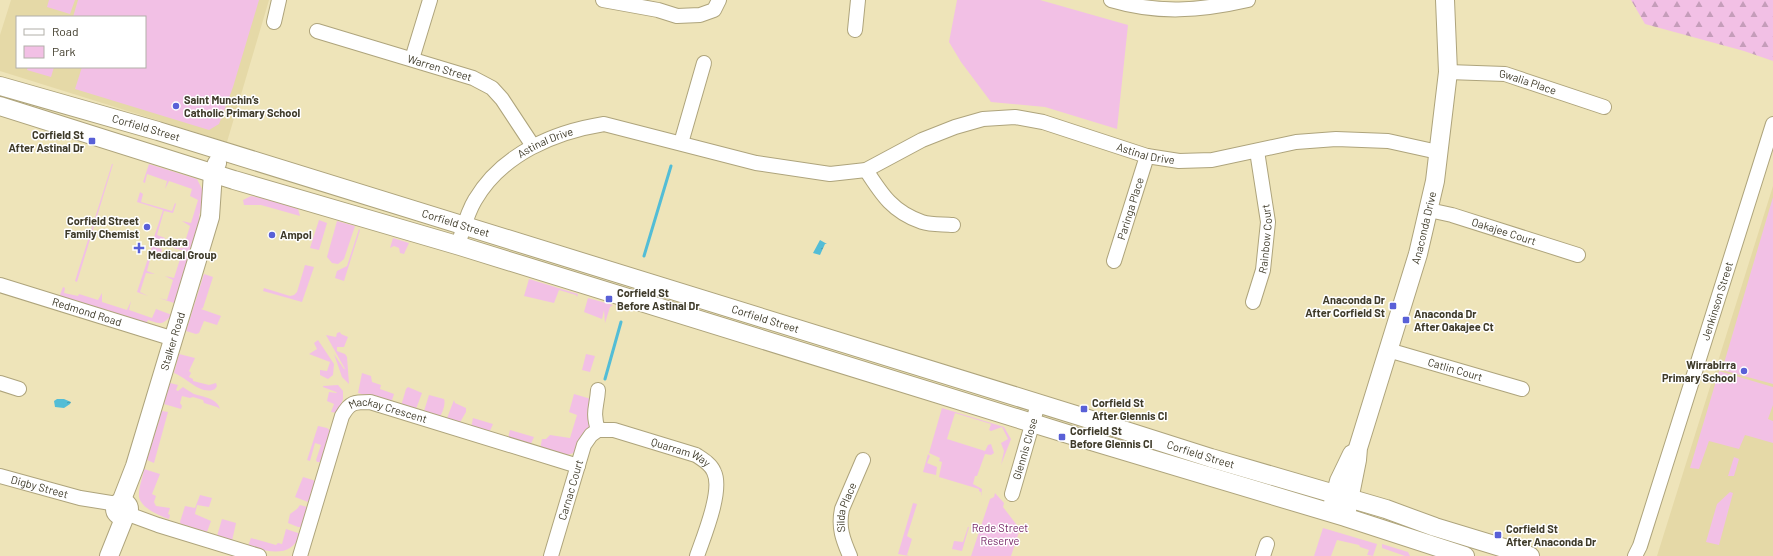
<svg xmlns="http://www.w3.org/2000/svg" width="1773" height="556" viewBox="0 0 1773 556" font-family="Barlow,sans-serif">
  <style>
    .built { fill: #e5d9a7; fill-rule: evenodd }
    .green { fill: #f2c0e5 }
    .forest { fill: url(#forest-firs) }
    .water { fill: url(#water-ripples) }
    .lines { fill: none; stroke-linecap: round; stroke-linejoin: round }
    .stream { stroke: #53bdd6; stroke-width: 3 }
    .minor-casing { stroke: #aea47c; stroke-width: 16 }
    .major-casing { stroke: #aea47c; stroke-width: 20 }
    .minor { stroke: #fff; stroke-width: 14 }
    .major { stroke: #fff; stroke-width: 18 }
    .poi-dot { fill: #5960d7; stroke: #fff; stroke-width: 1.5 }
    .labels { text-anchor: middle; stroke-width: 3; stroke-linejoin: round; paint-order: stroke }
    .street-label { font-size: 11px; fill: #3e3a29; stroke: #fff }
    .poi-label { font-size: 11px; font-weight: bold; fill: #3e3a29; stroke: #fff; text-anchor: start }
    .park-label { font-size: 11px; fill: #782a69; stroke: #fff }
  </style>
  <defs>
    <pattern id="forest-firs" width="22" height="20" patternUnits="userSpaceOnUse"><rect width="22" height="20" fill="#f2c0e5"/><path d="M5 1l3.5 6h-7zM16 11l3.5 6h-7z" fill="#c59dba"/></pattern>
    <pattern id="water-ripples" width="26" height="14" patternUnits="userSpaceOnUse"><rect width="26" height="14" fill="#53bdd6"/><path d="M2 4q2-2 4 0t4 0M15 11q2-2 4 0t4 0" fill="none" stroke="#469bae"/></pattern>
  </defs>
  <rect width="100%" height="100%" fill="#eee4b9"/>
  <path class="built" d="M11,0H269L227,142L0,71V35ZM17,17H145V67H17Z
    M1773,186V556H1657Z"/>
  <path class="green" d="M49,0H75L70,14L47,7Z
    M78,0H259L233,87L219,124L209,130L75,89L82,67H145V17H73Z
    M957,0H1040L1128,25L1117,129L1045,107L991,102L961,62L949,42Z
    M28,67H54L51,77L27,70Z
    M112,164H113L77,282L75,281Z
    M149,164L197,179L203,191L204,197L199,216L200,225L192,253L173,248L174,247L183,248L190,226L182,221L191,223L198,200L190,196L192,189L169,181L165,189L167,181L147,174L145,183L143,182Z
    M140,192L143,194L141,202L172,211L175,203L176,204L173,213L164,211L157,235L165,238L164,244L153,240L163,210L137,202Z
    M251,196L266,199L298,209L300,216L261,205H244L243,200Z
    M1773,197V384L1722,370Z
    M319,220L327,223L319,250L310,248Z
    M337,221L355,226L344,259L338,264L332,263L327,257Z
    M359,229L360,230L344,281L335,278L337,271L347,266Z
    M393,238L409,243L404,254L400,253L399,248L394,246L390,248Z
    M152,246L162,249L161,254L152,252L147,271L155,274L146,273L140,292L148,296L137,292Z
    M173,251L190,257L176,303H174L159,298L167,300L173,280L165,276L174,278L181,256Z
    M305,265L314,267L302,302L263,291L264,288L290,296L294,295L297,292Z
    M204,274L213,277L203,308L201,309L221,316L217,325L204,321L199,333L196,334L186,331Z
    M529,279L578,294L577,297L576,295L559,290L554,303L524,296Z
    M63,287L65,288L64,293L78,296L79,294L98,300L102,293V302L127,310L131,301L129,310L152,318L156,309L172,315C161,326 161,324 148,320L146,324L61,298L60,295Z
    M588,298L613,305L610,307L605,323L604,310L602,319L584,312Z
    M340,332L341,334L348,337L344,347H337V351L345,354L347,357L349,384L342,377L334,354L344,369H345L326,335L336,337L337,333Z
    M318,340L334,364L333,375L328,379L320,375V370L327,371L330,362L309,354L317,349L314,343Z
    M179,354L195,358L189,371L191,373L189,377L193,379V381L209,385L216,383L217,386L215,389C201,396 186,377 174,373Z
    M586,354L595,356L590,372L582,370Z
    M1719,371L1773,387V405L1768,419L1773,421V443L1745,435L1739,449L1709,441L1699,469L1690,468Z
    M362,373L371,376L372,382L381,385L380,389L394,394L391,403L358,393Z
    M170,383L178,385L176,390L178,391L183,387C186,389 190,392 194,394C203,397 217,398 220,409L217,407L204,403L203,400L193,397L190,398L182,396L180,403L182,406L181,409L164,404Z
    M338,385L343,391V399L338,413L331,412L334,404L327,401L329,392L337,393L336,392L323,387V386Z
    M408,387L422,393L416,409L401,406L406,389Z
    M574,394L591,399L590,426L582,435L576,452L565,456L540,449L542,439H546L550,435L570,438L577,415L569,412Z
    M429,395L444,399C446,404 442,414 439,418L426,414L424,411Z
    M454,400L455,403L466,408V412L459,424L448,421L447,418Z
    M942,408L1004,427L1011,439L1001,465L1004,451L1001,443L1008,439L1002,427L991,431L989,430L991,424L955,413L947,439L985,451L988,445L991,444L994,453L991,455L985,454L977,476H975L973,484L982,489L981,496L982,493L979,491V489L939,477L942,462L939,461L940,458L929,453Z
    M162,411L168,412L154,463L147,460Z
    M473,418L493,424L489,433L471,428Z
    M318,426L327,428L331,431L322,462H317L316,460L321,445L315,443L310,461L307,460Z
    M510,430L534,437L530,446L508,438Z
    M928,454L930,456L927,463L937,467L936,475L923,472Z
    M1734,457L1739,459L1734,476H1728Z
    M144,469L160,474L152,494L156,496L154,502L156,506L170,508L168,514L170,515L169,519C160,516 141,508 139,497C138,489 143,477 144,469Z
    M303,477L313,480L316,483L310,501L308,502L295,497Z
    M1730,492L1733,493L1719,545L1706,542L1717,504Z
    M995,493L1004,503L1003,507L1020,529L1011,556H971L990,499L994,497Z
    M200,495L212,498L209,507L197,505L195,514L211,521L207,532L181,524L180,522L185,506L195,508Z
    M913,503L917,504L907,536L912,539L907,555L909,556L898,554Z
    M300,505L307,507L308,509L303,527H298L288,523L290,514L297,509Z
    M222,519L236,523L232,541L217,536Z
    M968,527H969L962,551L952,549L954,541L963,542Z
    M1323,528L1377,544L1373,556L1367,555L1369,550L1360,547L1359,545L1337,540L1331,556H1314Z
    M286,529L301,534C291,556 274,554 248,546L251,538L276,545L278,543L282,544Z
    M1382,544L1408,552L1410,556H1405L1382,548Z"/>
  <path class="forest" d="M1631,0H1773V61L1744,51L1645,24Z"/>
  <path class="water" d="M820,240L827,244H825L820,255L813,253Z
    M57,399H64L71,402L70,404L64,408L55,407L54,401Z"/>
  <g class="lines">
    <path class="stream" d="M644,256L671,166
      M605,379L621,322"/>
    <g class="minor-casing">
      <g id="minor">
        <path d="M603,0L658,10L677,16L700,15L714,10L719,0"/>
        <path d="M1111,0C1158,14 1200,11 1248,0"/>
        <path d="M274,22L279,0"/>
        <path d="M855,30L858,0"/>
        <path id="s1" d="M317,31L473,78L492,88L502,99L533,146"/>
        <path d="M412,59L430,0"/>
        <path id="s2" d="M1448,72L1505,74L1604,107"/>
        <path d="M681,143L704,63"/>
        <path d="M866,170C882,195 893,212 922,222C931,225 943,224 953,225"/>
        <path id="s3" d="M1429,210L1452,215L1578,255"/>
        <path id="s4" d="M458,245C463,230 467,213 475,200C502,154 554,132 604,124L756,163L830,174L866,170L922,140L955,127L983,119L1015,117L1043,122L1147,156L1179,161L1212,160L1296,142L1336,139L1388,141L1438,152"/>
        <path id="s5" d="M1114,261L1147,156"/>
        <path id="s6" d="M0,285L174,339"/>
        <path id="s7" d="M1253,302L1263,270L1268,222L1257,151"/>
        <path id="s8" d="M1388,350L1522,389"/>
        <path d="M0,383L19,389"/>
        <path id="s9" d="M598,390C597,407 592,411 598,430H614L696,455C702,459 711,464 714,472C723,490 704,536 697,556"/>
        <path id="s10" d="M0,476L80,498L117,504"/>
        <path id="s11" d="M1012,494L1038,404"/>
        <path d="M128,514L158,525L259,556"/>
        <path id="s12" d="M300,556L342,416C350,402 354,402 370,402L578,466"/>
        <path id="s13" d="M551,556L584,445L591,435L598,430"/>
        <path id="s14" d="M850,556C843,540 838,527 842,509L863,460"/>
        <path d="M1263,556L1267,544"/>
        <path id="s15" d="M1635,556L1640,546L1773,124"/>
      </g>
    </g>
    <g class="major-casing">
      <g id="major">
        <path id="s16" d="M0,86L158,131L1076,415L1211,458L1386,509L1435,527L1530,556"/>
        <path d="M0,106L234,180L460,246L1071,435L1345,517L1465,556"/>
        <circle cx="122" cy="509" r="7"/>
        <path id="s17" d="M121,502L135,466L210,217L213,173L217,163"/>
        <path d="M1332,507L1339,481L1352,454"/>
        <path id="s18" d="M1347,510L1357,460L1358,448L1418,254L1435,181L1448,72L1445,0"/>
        <path d="M109,556L125,516"/>
      </g>
    </g>
    <use href="#minor" class="minor"/>
    <use href="#major" class="major"/>
  </g>
  <g class="poi-dot">
    <circle cx="176" cy="106" r="4"/>
    <rect x="88" y="137" width="8" height="8" rx="2"/>
    <circle cx="147" cy="227" r="4"/>
    <circle cx="272" cy="235" r="4"/>
    <path d="M137 242h4v4h4v4h-4v4h-4v-4h-4v-4h4z"/>
    <rect x="605" y="295" width="8" height="8" rx="2"/>
    <rect x="1389" y="302" width="8" height="8" rx="2"/>
    <rect x="1402" y="316" width="8" height="8" rx="2"/>
    <circle cx="1744" cy="371" r="4"/>
    <rect x="1080" y="405" width="8" height="8" rx="2"/>
    <rect x="1058" y="433" width="8" height="8" rx="2"/>
    <rect x="1494" y="531" width="8" height="8" rx="2"/>
  </g>
  <g class="labels">
    <g class="street-label">
      <text dy="4" stroke="none"><textPath href="#s1" startOffset="128">Warren Street</textPath></text>
      <text dy="4" stroke="none"><textPath href="#s2" startOffset="81">Gwalia Place</textPath></text>
      <text dy="4" stroke="none"><textPath href="#s16" startOffset="152">Corfield Street</textPath></text>
      <text dy="4" stroke="none"><textPath href="#s4" startOffset="141">Astinal Drive</textPath></text>
      <text dy="4" stroke="none"><textPath href="#s4" startOffset="767">Astinal Drive</textPath></text>
      <text dy="4" stroke="none"><textPath href="#s5" startOffset="55">Paringa Place</textPath></text>
      <text dy="4" stroke="none"><textPath href="#s16" startOffset="476">Corfield Street</textPath></text>
      <text dy="4" stroke="none"><textPath href="#s18" startOffset="293">Anaconda Drive</textPath></text>
      <text dy="4" stroke="none"><textPath href="#s3" startOffset="78">Oakajee Court</textPath></text>
      <text dy="4" stroke="none"><textPath href="#s7" startOffset="65">Rainbow Court</textPath></text>
      <text dy="4" stroke="none"><textPath href="#s15" startOffset="268">Jenkinson Street</textPath></text>
      <text dy="4" stroke="none"><textPath href="#s6" startOffset="91">Redmond Road</textPath></text>
      <text dy="4" stroke="none"><textPath href="#s16" startOffset="800">Corfield Street</textPath></text>
      <text dy="4" stroke="none"><textPath href="#s17" startOffset="169">Stalker Road</textPath></text>
      <text dy="4" stroke="none"><textPath href="#s8" startOffset="70">Catlin Court</textPath></text>
      <text dy="4" stroke="none"><textPath href="#s12" startOffset="199">Mackay Crescent</textPath></text>
      <text dy="4" stroke="none"><textPath href="#s11" startOffset="47">Glennis Close</textPath></text>
      <text dy="4" stroke="none"><textPath href="#s9" startOffset="127">Quarram Way</textPath></text>
      <text dy="4" stroke="none"><textPath href="#s16" startOffset="1256">Corfield Street</textPath></text>
      <text dy="4" stroke="none"><textPath href="#s10" startOffset="41">Digby Street</textPath></text>
      <text dy="4" stroke="none"><textPath href="#s13" startOffset="69">Carnac Court</textPath></text>
      <text dy="4" stroke="none"><textPath href="#s14" startOffset="51">Silda Place</textPath></text>
    </g>
    <g class="poi-label">
      <text x="184" y="104">Saint Munchin’s<tspan x="184" dy="13">Catholic Primary School</tspan></text>
      <text x="84" y="139" text-anchor="end">Corfield St<tspan x="84" dy="13">After Astinal Dr</tspan></text>
      <text x="139" y="225" text-anchor="end">Corfield Street<tspan x="139" dy="13">Family Chemist</tspan></text>
      <text x="280" y="239">Ampol</text>
      <text x="148" y="246">Tandara<tspan x="148" dy="13">Medical Group</tspan></text>
      <text x="617" y="297">Corfield St<tspan x="617" dy="13">Before Astinal Dr</tspan></text>
      <text x="1385" y="304" text-anchor="end">Anaconda Dr<tspan x="1385" dy="13">After Corfield St</tspan></text>
      <text x="1414" y="318">Anaconda Dr<tspan x="1414" dy="13">After Oakajee Ct</tspan></text>
      <text x="1736" y="369" text-anchor="end">Wirrabirra<tspan x="1736" dy="13">Primary School</tspan></text>
      <text x="1092" y="407">Corfield St<tspan x="1092" dy="13">After Glennis Cl</tspan></text>
      <text x="1070" y="435">Corfield St<tspan x="1070" dy="13">Before Glennis Cl</tspan></text>
      <text x="1506" y="533">Corfield St<tspan x="1506" dy="13">After Anaconda Dr</tspan></text>
    </g>
    <g class="park-label">
      <text x="1000" y="532">Rede Street<tspan x="1000" dy="13">Reserve</tspan></text>
    </g>
  </g>
  <rect x="16" y="16" width="130" height="52" fill="#ffffff" stroke="#b2b0a9"/>
  <rect x="24" y="29" width="20" height="6" fill="#ffffff" stroke="#b2b0a9"/>
  <text x="52" y="36" font-size="12" fill="#3e3a29">Road</text>
  <rect x="24" y="46" width="20" height="12" fill="#f2c0e5" stroke="#b2b0a9"/>
  <text x="52" y="56" font-size="12" fill="#3e3a29">Park</text>
</svg>
